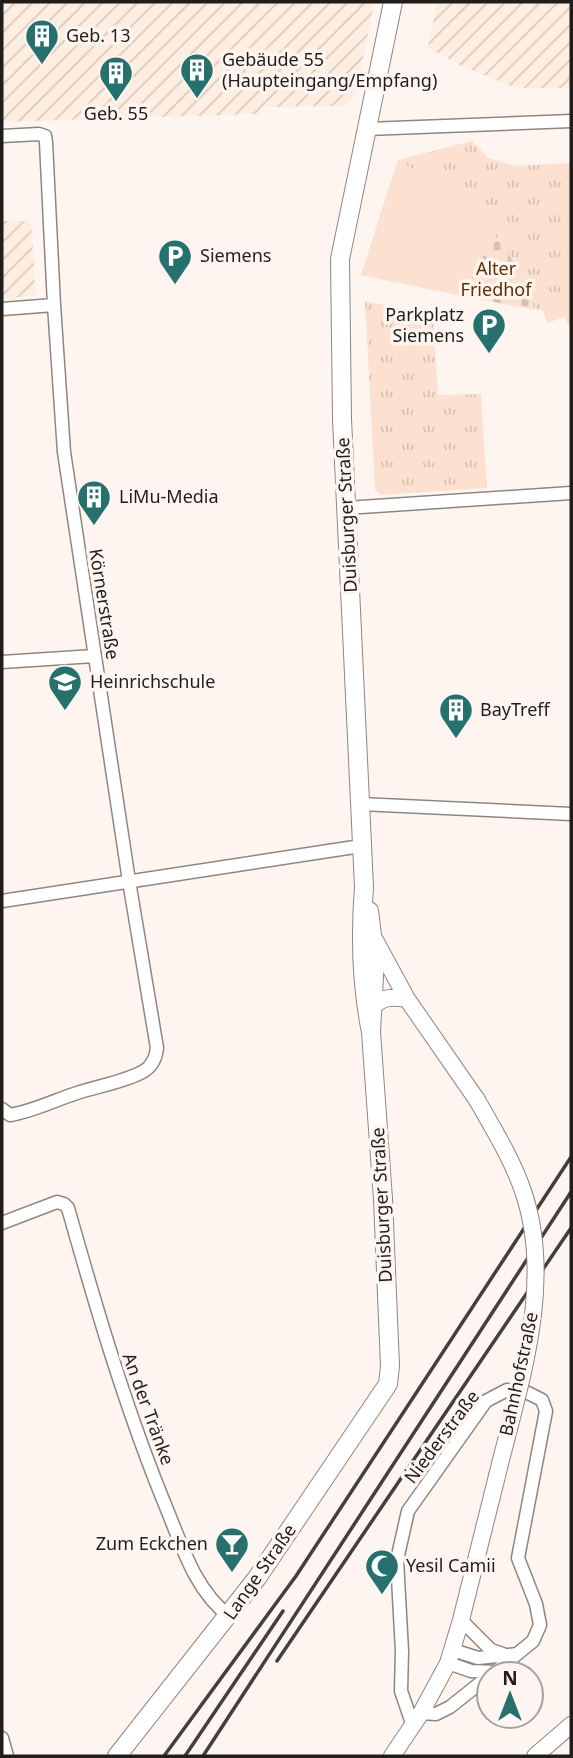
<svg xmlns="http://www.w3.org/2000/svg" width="573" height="1758" viewBox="0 0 573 1758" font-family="'Noto Sans',sans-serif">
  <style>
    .industrial { fill: url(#industrial-furrows) }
    .grass { fill: url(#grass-tufts) }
    .cemetery { fill: url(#cemetery-stones) }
    .green { fill: #fce1d0 }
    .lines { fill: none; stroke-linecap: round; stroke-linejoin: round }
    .minor-casing { stroke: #908680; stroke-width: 15 }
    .tertiary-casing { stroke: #908680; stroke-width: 18 }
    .secondary-casing { stroke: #908680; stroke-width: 20 }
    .minor { stroke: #fff; stroke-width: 12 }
    .tertiary { stroke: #fff; stroke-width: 16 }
    .secondary { stroke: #fff; stroke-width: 18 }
    .rail { stroke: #433f3c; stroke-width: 3.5 }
    .tertiary-bridge-casing { stroke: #908680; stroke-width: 18; stroke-linecap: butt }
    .tertiary-bridge { stroke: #fff; stroke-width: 16 }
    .labels { text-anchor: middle; stroke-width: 7; stroke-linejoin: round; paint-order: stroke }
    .poi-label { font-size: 18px; fill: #211d1b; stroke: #fef5f0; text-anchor: start }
    .park-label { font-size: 18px; fill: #5f2f03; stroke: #fef5f0 }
    .street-label { font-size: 18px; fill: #211d1b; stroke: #fef5f0 }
  </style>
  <defs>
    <pattern id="industrial-furrows" width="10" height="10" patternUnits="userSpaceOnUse" patternTransform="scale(1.75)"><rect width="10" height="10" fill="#feede1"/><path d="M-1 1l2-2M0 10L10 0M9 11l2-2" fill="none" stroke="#d9cbc0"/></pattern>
    <pattern id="grass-tufts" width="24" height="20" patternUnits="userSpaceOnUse" patternTransform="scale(1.75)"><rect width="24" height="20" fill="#fce1d0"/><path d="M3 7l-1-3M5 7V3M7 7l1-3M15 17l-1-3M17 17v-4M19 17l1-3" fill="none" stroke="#d8c1b2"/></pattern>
    <pattern id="cemetery-stones" width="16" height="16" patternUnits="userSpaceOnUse" patternTransform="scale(1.75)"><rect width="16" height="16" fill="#fce1d0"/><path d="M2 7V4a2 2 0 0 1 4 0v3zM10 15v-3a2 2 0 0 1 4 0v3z" fill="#d8c1b2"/></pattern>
  </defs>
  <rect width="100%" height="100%" fill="#fef5f0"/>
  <path class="industrial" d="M2,2H374L356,95L343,106L261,107L260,114L2,122Z
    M437,2H571V88H516L462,66L428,48Z
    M2,221H31L36,295L2,299Z"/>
  <path class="grass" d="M472,141L488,158L516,166L571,163V329L564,317L547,323L543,310L462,296L361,275L398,160Z
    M365,301L433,315L438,395L481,394L487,488L381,495L375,490Z"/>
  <path class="cemetery" d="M494,235C513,257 525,282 535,310L462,296Z"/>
  <path class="green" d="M398,160L456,196L494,235L462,296L361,275Z"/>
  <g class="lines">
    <g class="minor-casing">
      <path id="minor" d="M367,129L571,121
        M2,136L39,134L45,136L46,142L54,305L64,452L129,881L157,1048C156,1057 152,1066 144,1071C125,1082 98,1086 77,1093C55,1100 34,1111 10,1115L2,1109
        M2,309L54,305
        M346,508L571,493
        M2,662L94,656
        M360,804L571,814
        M2,901L361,846
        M2,1223L57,1202L64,1204L68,1208C97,1311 127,1413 168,1512C183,1549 196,1591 229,1616
        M461,1620L491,1650L503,1654
        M453,1650L478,1658L517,1654
        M421,1713L436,1714L450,1707L489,1676
        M413,1726L401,1691L402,1651L397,1560L408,1511L486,1401L507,1390L528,1393L542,1400L546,1411L518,1558L536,1604L540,1625L533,1641L495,1672L471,1671L448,1663
        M2,1738L7,1756"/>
    </g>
    <g class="tertiary-casing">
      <path id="tertiary" d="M375,940L407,999L477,1100
        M372,1008C382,996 393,997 407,999
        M392,1756L421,1713L448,1663L461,1620L497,1476
        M535,1756L571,1725"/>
    </g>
    <g class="secondary-casing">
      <path id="secondary" d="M371,1032C361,983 360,937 364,887L342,419L340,259L393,2
        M117,1756L257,1578L388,1384L390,1366L383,1199L371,1032L375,958L369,911"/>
    </g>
    <use href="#minor" class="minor"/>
    <use href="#tertiary" class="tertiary"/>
    <use href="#secondary" class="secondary"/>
    <path class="rail" d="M277,1661L571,1228
      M164,1756L296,1576L571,1157
      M185,1756L283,1611
      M203,1756L571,1192"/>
    <g class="tertiary-bridge-casing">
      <path id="tertiary-bridge" d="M477,1100C494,1130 512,1159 523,1191C555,1284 519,1385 497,1476"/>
    </g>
    <use href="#tertiary-bridge" class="tertiary-bridge"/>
  </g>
  <defs>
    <g id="building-pin" transform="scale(1.75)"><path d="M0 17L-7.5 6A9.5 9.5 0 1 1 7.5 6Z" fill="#26716e" stroke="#fef5f0"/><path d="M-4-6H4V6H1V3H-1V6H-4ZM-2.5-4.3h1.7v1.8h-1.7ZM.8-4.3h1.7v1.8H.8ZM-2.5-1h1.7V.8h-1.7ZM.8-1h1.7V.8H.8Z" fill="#fff"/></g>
    <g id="parking-pin" transform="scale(1.75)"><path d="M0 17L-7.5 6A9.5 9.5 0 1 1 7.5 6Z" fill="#26716e" stroke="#fef5f0"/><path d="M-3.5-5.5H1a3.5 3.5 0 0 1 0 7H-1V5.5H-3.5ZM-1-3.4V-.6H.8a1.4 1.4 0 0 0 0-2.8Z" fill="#fff"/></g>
    <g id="school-pin" transform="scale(1.75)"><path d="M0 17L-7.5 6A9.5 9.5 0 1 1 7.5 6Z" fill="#26716e" stroke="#fef5f0"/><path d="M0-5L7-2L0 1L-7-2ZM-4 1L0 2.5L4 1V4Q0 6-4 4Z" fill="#fff"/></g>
    <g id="bar-pin" transform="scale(1.75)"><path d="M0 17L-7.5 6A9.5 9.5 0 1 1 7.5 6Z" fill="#26716e" stroke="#fef5f0"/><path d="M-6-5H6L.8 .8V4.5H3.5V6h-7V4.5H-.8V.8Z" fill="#fff"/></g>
    <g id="mosque-pin" transform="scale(1.75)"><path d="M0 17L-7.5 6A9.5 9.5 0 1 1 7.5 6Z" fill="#26716e" stroke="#fef5f0"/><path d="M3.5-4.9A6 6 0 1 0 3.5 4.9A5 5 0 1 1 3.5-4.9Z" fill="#fff"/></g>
  </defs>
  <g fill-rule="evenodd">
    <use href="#building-pin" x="42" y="36"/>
    <use href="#building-pin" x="197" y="70"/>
    <use href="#building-pin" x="116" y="73"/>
    <use href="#parking-pin" x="175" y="256"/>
    <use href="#parking-pin" x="489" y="325"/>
    <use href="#building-pin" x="94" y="497"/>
    <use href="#school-pin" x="65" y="682"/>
    <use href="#building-pin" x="456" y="710"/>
    <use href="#bar-pin" x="232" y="1544"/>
    <use href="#mosque-pin" x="382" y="1566"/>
  </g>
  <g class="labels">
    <g class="poi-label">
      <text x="66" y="42">Geb. 13</text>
      <text x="222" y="66">Gebäude 55<tspan x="222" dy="21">(Haupteingang/Empfang)</tspan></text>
      <text x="116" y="120" text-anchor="middle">Geb. 55</text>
      <text x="200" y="262">Siemens</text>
      <text x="464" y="321" text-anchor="end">Parkplatz<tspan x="464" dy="21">Siemens</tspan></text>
      <text x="119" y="503">LiMu-Media</text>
      <text x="90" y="688">Heinrichschule</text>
      <text x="480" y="716">BayTreff</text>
      <text x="208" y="1550" text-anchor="end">Zum Eckchen</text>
      <text x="406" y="1572">Yesil Camii</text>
    </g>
    <g class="park-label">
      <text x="496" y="275">Alter<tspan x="496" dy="21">Friedhof</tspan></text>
    </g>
    <g class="street-label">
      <text transform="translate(347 515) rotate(-93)" y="6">Duisburger Straße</text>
      <text transform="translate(104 604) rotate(81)" y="6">Körnerstraße</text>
      <text transform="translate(382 1205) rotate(-93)" y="6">Duisburger Straße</text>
      <text transform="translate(519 1374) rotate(-78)" y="6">Bahnhofstraße</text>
      <text transform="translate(148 1409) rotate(70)" y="6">An der Tränke</text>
      <text transform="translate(442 1437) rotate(-53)" y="6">Niederstraße</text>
      <text transform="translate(260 1572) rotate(-55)" y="6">Lange Straße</text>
    </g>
  </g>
  <rect width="573" height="1758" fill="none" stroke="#211d1b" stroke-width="7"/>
  <g transform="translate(510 1695)"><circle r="33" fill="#fef5f0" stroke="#a69f9b" stroke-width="2"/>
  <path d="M0-5L12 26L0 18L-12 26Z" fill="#26716e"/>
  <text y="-10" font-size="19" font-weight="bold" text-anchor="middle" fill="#211d1b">N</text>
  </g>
</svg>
